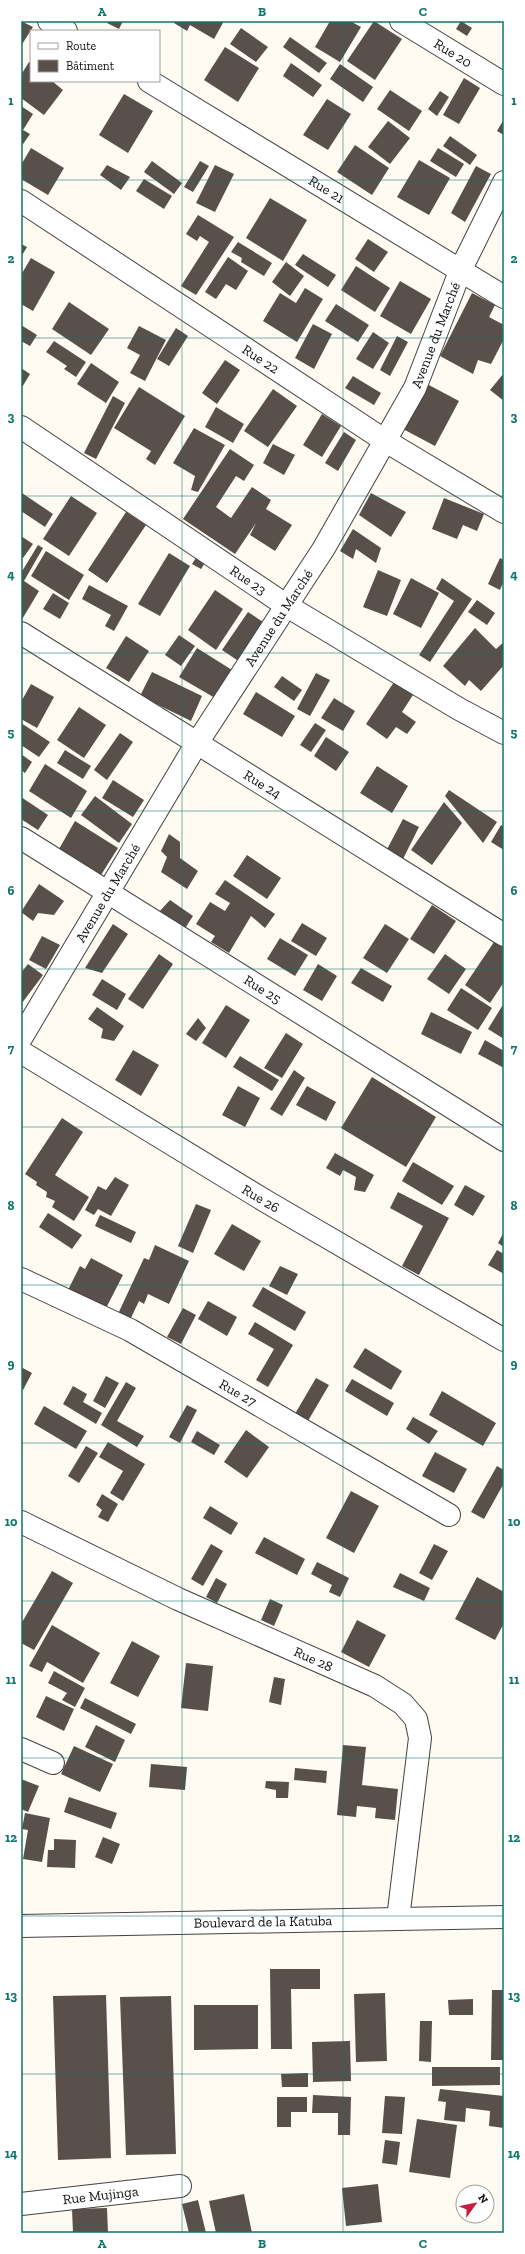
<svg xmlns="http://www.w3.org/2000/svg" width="525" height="2254" viewBox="0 0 525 2254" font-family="'Zilla Slab',serif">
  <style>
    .building { fill: #594f4b }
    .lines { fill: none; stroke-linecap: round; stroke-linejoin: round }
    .minor-casing { stroke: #434343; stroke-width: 24 }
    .minor { stroke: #fff; stroke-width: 22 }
    .grid { fill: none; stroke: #0f766e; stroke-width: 1; stroke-opacity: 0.55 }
    .labels { text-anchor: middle; stroke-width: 4; stroke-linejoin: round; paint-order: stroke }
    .street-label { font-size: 14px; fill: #101010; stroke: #fff }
    .neatline { fill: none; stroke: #0f766e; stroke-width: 1.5 }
    .grid-label { font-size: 13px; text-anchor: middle; font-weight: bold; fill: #0f766e }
  </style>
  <rect width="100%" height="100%" fill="#fffbf2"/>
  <path class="building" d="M21,21L33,27L21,46Z
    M108,21H123L119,29L107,23Z
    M175,21H224L214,39L190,25L187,31L174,23Z
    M330,21H350L361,27L340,62L315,47Z
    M374,21L402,39L375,80L347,61Z
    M461,21L472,28L467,36L456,29Z
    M241,28L268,47L256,62L230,44Z
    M290,37L327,63L319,73L283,47Z
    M225,47L259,68L238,102L204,80Z
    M29,62L31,63V81H52L63,90L44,115L21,98V75Z
    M291,63L322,85L313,97L283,76Z
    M340,64L373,87L363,102L330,79Z
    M464,78L480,88L459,124L443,115Z
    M390,90L422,111L409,131L377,109Z
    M440,91L449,97L437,116L428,109Z
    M124,94L153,111L128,153L99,135Z
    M327,99L351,114L328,150L303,135Z
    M21,106L33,114L23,130L30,134L21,147Z
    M504,119V135L497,131Z
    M388,121L410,138L390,164L368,147Z
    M450,136L477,155L470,165L443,146Z
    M355,145L389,168L372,195L337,172Z
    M31,148L64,168L48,195L21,179V165Z
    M438,148L464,164L456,177L430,161Z
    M419,160L450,178L429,215L397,197Z
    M152,161L182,183L174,194L144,172Z
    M200,161L209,166L193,192L184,187Z
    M107,165L130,177L121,190L100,175Z
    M215,165L234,174L215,212L196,203Z
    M476,166L491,174L465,222L451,213Z
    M144,179L172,196L164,209L136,191Z
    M270,198L307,220L283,261L246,238Z
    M198,215L234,237L196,295L181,286L209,242L200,236L197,241L186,234Z
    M368,239L388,252L374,272L355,259Z
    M238,242L272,263L264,276L241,262L242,258L231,252Z
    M21,244L27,247L21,257Z
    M303,254L336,275L328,287L295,265Z
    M228,257L248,271L236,290L226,284L216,299L205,292Z
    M31,258L55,272L33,311L21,304V275Z
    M286,262L304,276L290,296L272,282Z
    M356,266L390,288L375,312L341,290Z
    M400,281L431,299L411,334L380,316Z
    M305,288L323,299L297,342L263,321L280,293L296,303Z
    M472,293L495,305L489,317L504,325V339L491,364L478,360L473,374L440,356Z
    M69,302L109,329L91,355L52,329Z
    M336,304L369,325L358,342L325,321Z
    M313,324L332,334L314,369L295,358Z
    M21,325L37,335L30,346L21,341Z
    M139,326L166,340L145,381L130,373L140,355L127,348Z
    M176,328L188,336L169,366L157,359Z
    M373,332L389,343L373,369L356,359Z
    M397,336L408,342L390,376L380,370Z
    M54,341L86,362L76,377L64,369L67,366L46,352Z
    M225,360L240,370L217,404L202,393Z
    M91,363L119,382L106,403L77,384Z
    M21,368L30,374L21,389Z
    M504,373V401L490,390Z
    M353,376L381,393L374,405L345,388Z
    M427,384L459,401L435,446L403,429Z
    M139,387L185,416L155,465L146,459L151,451L114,428Z
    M273,389L297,406L268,447L244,431Z
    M113,396L125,403L96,459L84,453Z
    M216,407L244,424L233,443L205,427Z
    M322,414L341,426L322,457L303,445Z
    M194,428L225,445L198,492L191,490L195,476L173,463Z
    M344,432L356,440L338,471L325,463Z
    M273,444L295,455L284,475L263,463Z
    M230,449L254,465L244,481L236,476L216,507L231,518L252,487L271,500L266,509L292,525L275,551L250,535L256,523L235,554L183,519Z
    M22,493L53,514L45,527L21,511Z
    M371,493L406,512L391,537L359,515Z
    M71,496L97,513L69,556L43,539Z
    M444,498L484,514L477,531L463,525L457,539L432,529Z
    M126,512L146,525L107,583L88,570Z
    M353,529L381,548L376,563L356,549L353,559L340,551Z
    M21,536L33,544L23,558L21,557Z
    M38,545L43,548L24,581L39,591L21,621V573Z
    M46,551L84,575L69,600L31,576Z
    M169,553L190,566L160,616L138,604Z
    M199,553L208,558L201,569L192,564Z
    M500,558L504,560V580L500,590L488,584Z
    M378,570L401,580L387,616L363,607Z
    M411,578L439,593L421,628L393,614Z
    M442,578L472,599L430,662L419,655L454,601L436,589Z
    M89,585L128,606L114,631L105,626L111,615L82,599Z
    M215,590L243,609L216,650L188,630Z
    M53,593L69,603L60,619L43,609Z
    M477,600L495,613L487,625L468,612Z
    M248,612L266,624L240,662L222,650Z
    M475,628L496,649L504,642V665L481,691L469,680L465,686L443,666Z
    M179,635L195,646L181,666L165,655Z
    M126,636L149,651L129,682L106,668Z
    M197,648L232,670L215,698L179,677Z
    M152,672L202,696L191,721L140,696Z
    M316,673L330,680L310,716L297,709Z
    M282,676L302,690L294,701L274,687Z
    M394,682L413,695L402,712L416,722L407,734L396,727L387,739L366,724Z
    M31,684L54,697L37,728L21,719V702Z
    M256,692L295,716L282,737L243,714Z
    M334,698L355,711L343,731L321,718Z
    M79,707L106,725L84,758L57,740Z
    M21,723L50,742L39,757L21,745Z
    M315,723L326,730L311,752L300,745Z
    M120,733L133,742L107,780L94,770Z
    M326,737L349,752L336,771L314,756Z
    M65,750L91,766L83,779L57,763Z
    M21,754L32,762L25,773L21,770Z
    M45,764L87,791L71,818L29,791Z
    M377,766L408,786L392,813L360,793Z
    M113,780L144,800L133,817L102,798Z
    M449,790L497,822L483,843L445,796Z
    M95,796L132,824L119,843L81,815Z
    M21,797L48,815L38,830L21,819Z
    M444,802L462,823L432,865L411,850Z
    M403,819L419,827L402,861L385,853Z
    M75,821L118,848L101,875L59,849Z
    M501,825L504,827V850L491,842Z
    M169,834L180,842V858L198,871L187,889L161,872L167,857L161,851Z
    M247,855L281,878L267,899L233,876Z
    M225,880L275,914L265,928L251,916L229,953L211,942L215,936L196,924L210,902L225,911L230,903L215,894Z
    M39,884L64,901L54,915L38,913L33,921L21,912Z
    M170,900L193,916L182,933L158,913Z
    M432,905L456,921L434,954L410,939Z
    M302,923L327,938L316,956L291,941Z
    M113,924L128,934L102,973L85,968Z
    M385,924L409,939L387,973L363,958Z
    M42,936L60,945L46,969L29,960Z
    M280,938L308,955L295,976L267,959Z
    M494,942L504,948V982L490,1003L465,985Z
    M159,954L173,964L143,1009L128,999Z
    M445,954L466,969L449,994L427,979Z
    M28,964L43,975L22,1003L21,973Z
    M318,964L337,976L322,1001L303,990Z
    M361,968L392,986L383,1002L351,983Z
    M102,979L126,994L117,1010L92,995Z
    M461,988L492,1008L478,1030L447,1010Z
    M504,1003V1039L488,1029Z
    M226,1005L250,1020L226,1058L202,1043Z
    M97,1007L124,1026L114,1041L101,1038L103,1029L88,1019Z
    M431,1012L472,1032L461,1054L421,1034Z
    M198,1018L206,1028L196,1041L186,1034Z
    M286,1033L303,1044L282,1078L264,1068Z
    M485,1040L504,1051V1068L478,1054Z
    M133,1050L159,1065L141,1096L115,1080Z
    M240,1056L279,1080L272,1091L233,1067Z
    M294,1070L305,1078L282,1116L270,1109Z
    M372,1077L436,1117L406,1167L341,1128Z
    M238,1086L260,1098L245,1127L222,1115Z
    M307,1086L336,1102L326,1121L296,1105Z
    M62,1118L83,1132L55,1175L89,1197L74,1221L52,1207L55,1201L46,1197L47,1192L36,1185L37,1182L25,1174Z
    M335,1153L374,1175L365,1192L354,1190L356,1177L343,1170L340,1176L326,1168Z
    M413,1162L454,1186L442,1205L402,1181Z
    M115,1177L129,1185L111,1216L98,1209L94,1215L85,1210L98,1186L106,1190Z
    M465,1185L485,1196L473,1216L454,1205Z
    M398,1192L449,1218L419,1275L402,1266L423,1226L390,1208Z
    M196,1204L211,1210L193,1253L178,1246Z
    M48,1213L82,1235L72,1249L39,1227Z
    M100,1215L136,1232L131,1243L95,1226Z
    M232,1224L261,1241L244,1271L214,1254Z
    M504,1232V1247L498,1243Z
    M155,1245L189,1261L169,1304L148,1294L144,1304L139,1301L130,1320L118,1314L144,1258L149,1260Z
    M497,1250L504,1254V1274L488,1265Z
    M91,1258L123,1275L104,1312L67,1292L80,1266L85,1269Z
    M280,1266L298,1274L287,1295L269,1286Z
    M263,1287L306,1312L295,1331L252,1306Z
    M208,1301L237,1317L227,1336L198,1319Z
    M183,1308L196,1315L181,1344L167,1337Z
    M255,1322L293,1345L268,1387L256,1380L274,1349L248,1334Z
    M365,1348L402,1371L391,1390L353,1367Z
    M21,1367L32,1373L23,1390L21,1389Z
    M106,1376L119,1383L105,1408L93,1401Z
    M316,1378L329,1385L305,1426L292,1419Z
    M352,1379L394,1403L387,1416L345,1391Z
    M126,1382L136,1388L117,1421L144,1436L137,1447L101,1425Z
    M73,1386L87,1394L83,1402L102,1413L96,1424L63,1404Z
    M442,1391L496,1423L483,1446L429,1415Z
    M187,1405L197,1410L180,1443L169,1437Z
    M44,1406L87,1431L76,1449L34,1424Z
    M413,1417L438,1431L429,1444L406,1429Z
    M246,1430L269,1447L247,1478L224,1462Z
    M197,1431L220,1445L214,1455L191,1442Z
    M108,1442L145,1464L123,1501L110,1493L123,1471L99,1457Z
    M86,1446L98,1453L79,1483L68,1476Z
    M435,1452L467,1469L454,1493L422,1476Z
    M497,1466L504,1470V1483L484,1519L471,1512Z
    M351,1491L379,1506L354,1553L326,1538Z
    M102,1494L118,1504L108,1522L98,1517L102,1510L96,1505Z
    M210,1506L238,1523L231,1535L203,1518Z
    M264,1537L305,1559L297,1575L255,1553Z
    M211,1544L223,1551L203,1586L191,1579Z
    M434,1544L448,1551L432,1580L419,1573Z
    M317,1562L349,1578L340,1597L329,1592L332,1585L311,1574Z
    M52,1571L73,1583L34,1650L21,1643V1624Z
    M400,1573L430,1588L424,1601L393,1587Z
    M477,1577L504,1592V1623L495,1640L455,1619Z
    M216,1578L227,1584L217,1603L206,1597Z
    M270,1599L283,1605L274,1626L261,1620Z
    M357,1620L386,1635L369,1667L341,1652Z
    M52,1625L100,1653L83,1683L47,1662L42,1672L29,1666Z
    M132,1641L160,1656L138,1697L110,1683Z
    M186,1663L213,1666L208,1711L181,1708Z
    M54,1671L85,1688L75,1707L62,1700L67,1693L48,1683Z
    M274,1677L285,1679L281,1705L269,1702Z
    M46,1696L74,1709L64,1731L36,1717Z
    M85,1698L136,1724L131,1734L80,1708Z
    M96,1725L125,1740L115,1762L85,1747Z
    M343,1745L366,1747L362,1785L398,1789L395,1820L375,1818L376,1808L357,1806L356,1817L337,1815Z
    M74,1746L113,1764L100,1792L61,1774Z
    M151,1764L187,1767L185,1790L149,1787Z
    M295,1768L327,1771L326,1783L294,1780Z
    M21,1779L39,1786L28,1812L21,1809Z
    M266,1781L289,1782L288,1798H276V1790L265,1788Z
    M69,1797L117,1813L111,1829L64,1812Z
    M25,1813L50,1818L42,1862L23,1859L28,1830L22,1829Z
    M103,1837L120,1844L112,1864L95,1857Z
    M54,1839L76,1840L75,1868L47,1867L48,1850H54Z
    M270,1969H320V1989H291L292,2049H271Z
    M492,1990H504V2060H491Z
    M385,1993L387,2061L356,2062L354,1994Z
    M106,1995L111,2158L58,2160L53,1996Z
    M171,1996L176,2154L126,2155L120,1997Z
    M473,1999V2015H449L448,2000Z
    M194,2005H258V2049L194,2050Z
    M420,2021H432L431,2062L419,2061Z
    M350,2041L351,2081L313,2082L312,2042Z
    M432,2067H500V2085L432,2086Z
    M308,2073V2087H282L281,2074Z
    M440,2089L504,2096V2128L489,2126L490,2111L466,2108L465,2122L444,2120L446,2102L438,2101Z
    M313,2095L351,2097L350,2135H338V2113H312Z
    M385,2096L405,2097L402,2134L382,2133Z
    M277,2097H307V2112H291V2127H277Z
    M417,2119L457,2125L450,2178L409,2172Z
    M385,2140L400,2142L397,2165L382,2163Z
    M378,2184L382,2222L346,2226L342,2188Z
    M244,2194L252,2233H216L209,2201Z
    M198,2200L206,2233H189L182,2204Z
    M107,2208L108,2233H73L72,2209Z"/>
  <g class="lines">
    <g class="minor-casing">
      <g id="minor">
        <path d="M49,21L66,31"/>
        <path id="s1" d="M401,21L504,84"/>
        <path id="s2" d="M149,81L504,297"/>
        <path id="s3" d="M21,201L384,440L504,512"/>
        <path id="s4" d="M21,427L287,606L459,709L504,733"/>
        <path id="s5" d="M21,633L504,935"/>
        <path id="s6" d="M21,838L504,1140"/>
        <path id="s7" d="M21,1038L197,743L324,548L415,388L461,269L504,182"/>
        <path id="s8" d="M21,1052L267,1202L504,1340"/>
        <path id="s9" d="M21,1279L130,1330L449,1515"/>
        <path id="s10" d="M21,1522L178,1599L375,1686L403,1704L416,1719L420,1738L398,1919"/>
        <path d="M21,1749L53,1763"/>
        <path id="s11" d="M21,1926L504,1917"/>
        <path id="s12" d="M21,2204L180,2186"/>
      </g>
    </g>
    <use href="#minor" class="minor"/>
  </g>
  <path class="grid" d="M182,21V2233M343,21V2233M21,180H504M21,338H504M21,496H504M21,653H504M21,811H504M21,969H504M21,1127H504M21,1285H504M21,1443H504M21,1601H504M21,1758H504M21,1916H504M21,2074H504"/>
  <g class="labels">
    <g class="street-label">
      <text dy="5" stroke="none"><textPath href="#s1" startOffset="61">Rue 20</textPath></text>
      <text dy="5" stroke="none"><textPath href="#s2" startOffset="208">Rue 21</textPath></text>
      <text dy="5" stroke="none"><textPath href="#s7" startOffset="817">Avenue du Marché</textPath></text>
      <text dy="5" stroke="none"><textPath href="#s3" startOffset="287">Rue 22</textPath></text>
      <text dy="5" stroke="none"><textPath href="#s4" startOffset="274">Rue 23</textPath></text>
      <text dy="5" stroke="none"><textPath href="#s7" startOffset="493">Avenue du Marché</textPath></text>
      <text dy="5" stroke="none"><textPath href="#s5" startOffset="285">Rue 24</textPath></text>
      <text dy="5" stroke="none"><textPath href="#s7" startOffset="169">Avenue du Marché</textPath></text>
      <text dy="5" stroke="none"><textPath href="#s6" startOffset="285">Rue 25</textPath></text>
      <text dy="5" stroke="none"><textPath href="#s8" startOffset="281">Rue 26</textPath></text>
      <text dy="5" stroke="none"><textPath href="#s9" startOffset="245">Rue 27</textPath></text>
      <text dy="5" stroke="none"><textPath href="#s10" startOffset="323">Rue 28</textPath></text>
      <text dy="5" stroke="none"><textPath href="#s11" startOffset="242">Boulevard de la Katuba</textPath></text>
      <text dy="5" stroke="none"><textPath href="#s12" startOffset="80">Rue Mujinga</textPath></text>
    </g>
  </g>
  <rect width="525" height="2254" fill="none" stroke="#ffffff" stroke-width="44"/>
  <rect x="30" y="30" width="130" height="52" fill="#ffffff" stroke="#9f9f9f"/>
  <rect x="38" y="43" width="20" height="6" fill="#ffffff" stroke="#9f9f9f"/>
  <text x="66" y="50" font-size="12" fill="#101010">Route</text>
  <rect x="38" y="60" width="20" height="12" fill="#594f4b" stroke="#9f9f9f"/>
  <text x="66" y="70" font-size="12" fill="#101010">Bâtiment</text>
  <g transform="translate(475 2204) rotate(57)"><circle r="19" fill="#ffffff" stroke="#9f9f9f"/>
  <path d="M0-3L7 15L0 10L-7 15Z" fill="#c91e3b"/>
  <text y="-6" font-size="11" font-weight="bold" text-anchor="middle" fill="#101010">N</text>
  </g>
  <rect x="22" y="22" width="481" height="2210" class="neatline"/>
  <g class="grid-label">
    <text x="102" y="16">A</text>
    <text x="262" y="16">B</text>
    <text x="423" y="16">C</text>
    <text x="11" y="105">1</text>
    <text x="514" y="105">1</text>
    <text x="11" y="263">2</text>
    <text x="514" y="263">2</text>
    <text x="11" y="421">3</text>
    <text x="514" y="421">3</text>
    <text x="11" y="579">4</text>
    <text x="514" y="579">4</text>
    <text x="11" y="737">5</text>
    <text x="514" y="737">5</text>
    <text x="11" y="895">6</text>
    <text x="514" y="895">6</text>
    <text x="11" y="1053">7</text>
    <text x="514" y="1053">7</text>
    <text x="11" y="1210">8</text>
    <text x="514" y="1210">8</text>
    <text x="11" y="1368">9</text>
    <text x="514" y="1368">9</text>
    <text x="11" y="1526">10</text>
    <text x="514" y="1526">10</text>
    <text x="11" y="1684">11</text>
    <text x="514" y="1684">11</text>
    <text x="11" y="1842">12</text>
    <text x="514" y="1842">12</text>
    <text x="11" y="2000">13</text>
    <text x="514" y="2000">13</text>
    <text x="11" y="2158">14</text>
    <text x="514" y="2158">14</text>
    <text x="102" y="2248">A</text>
    <text x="262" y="2248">B</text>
    <text x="423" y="2248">C</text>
  </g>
</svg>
